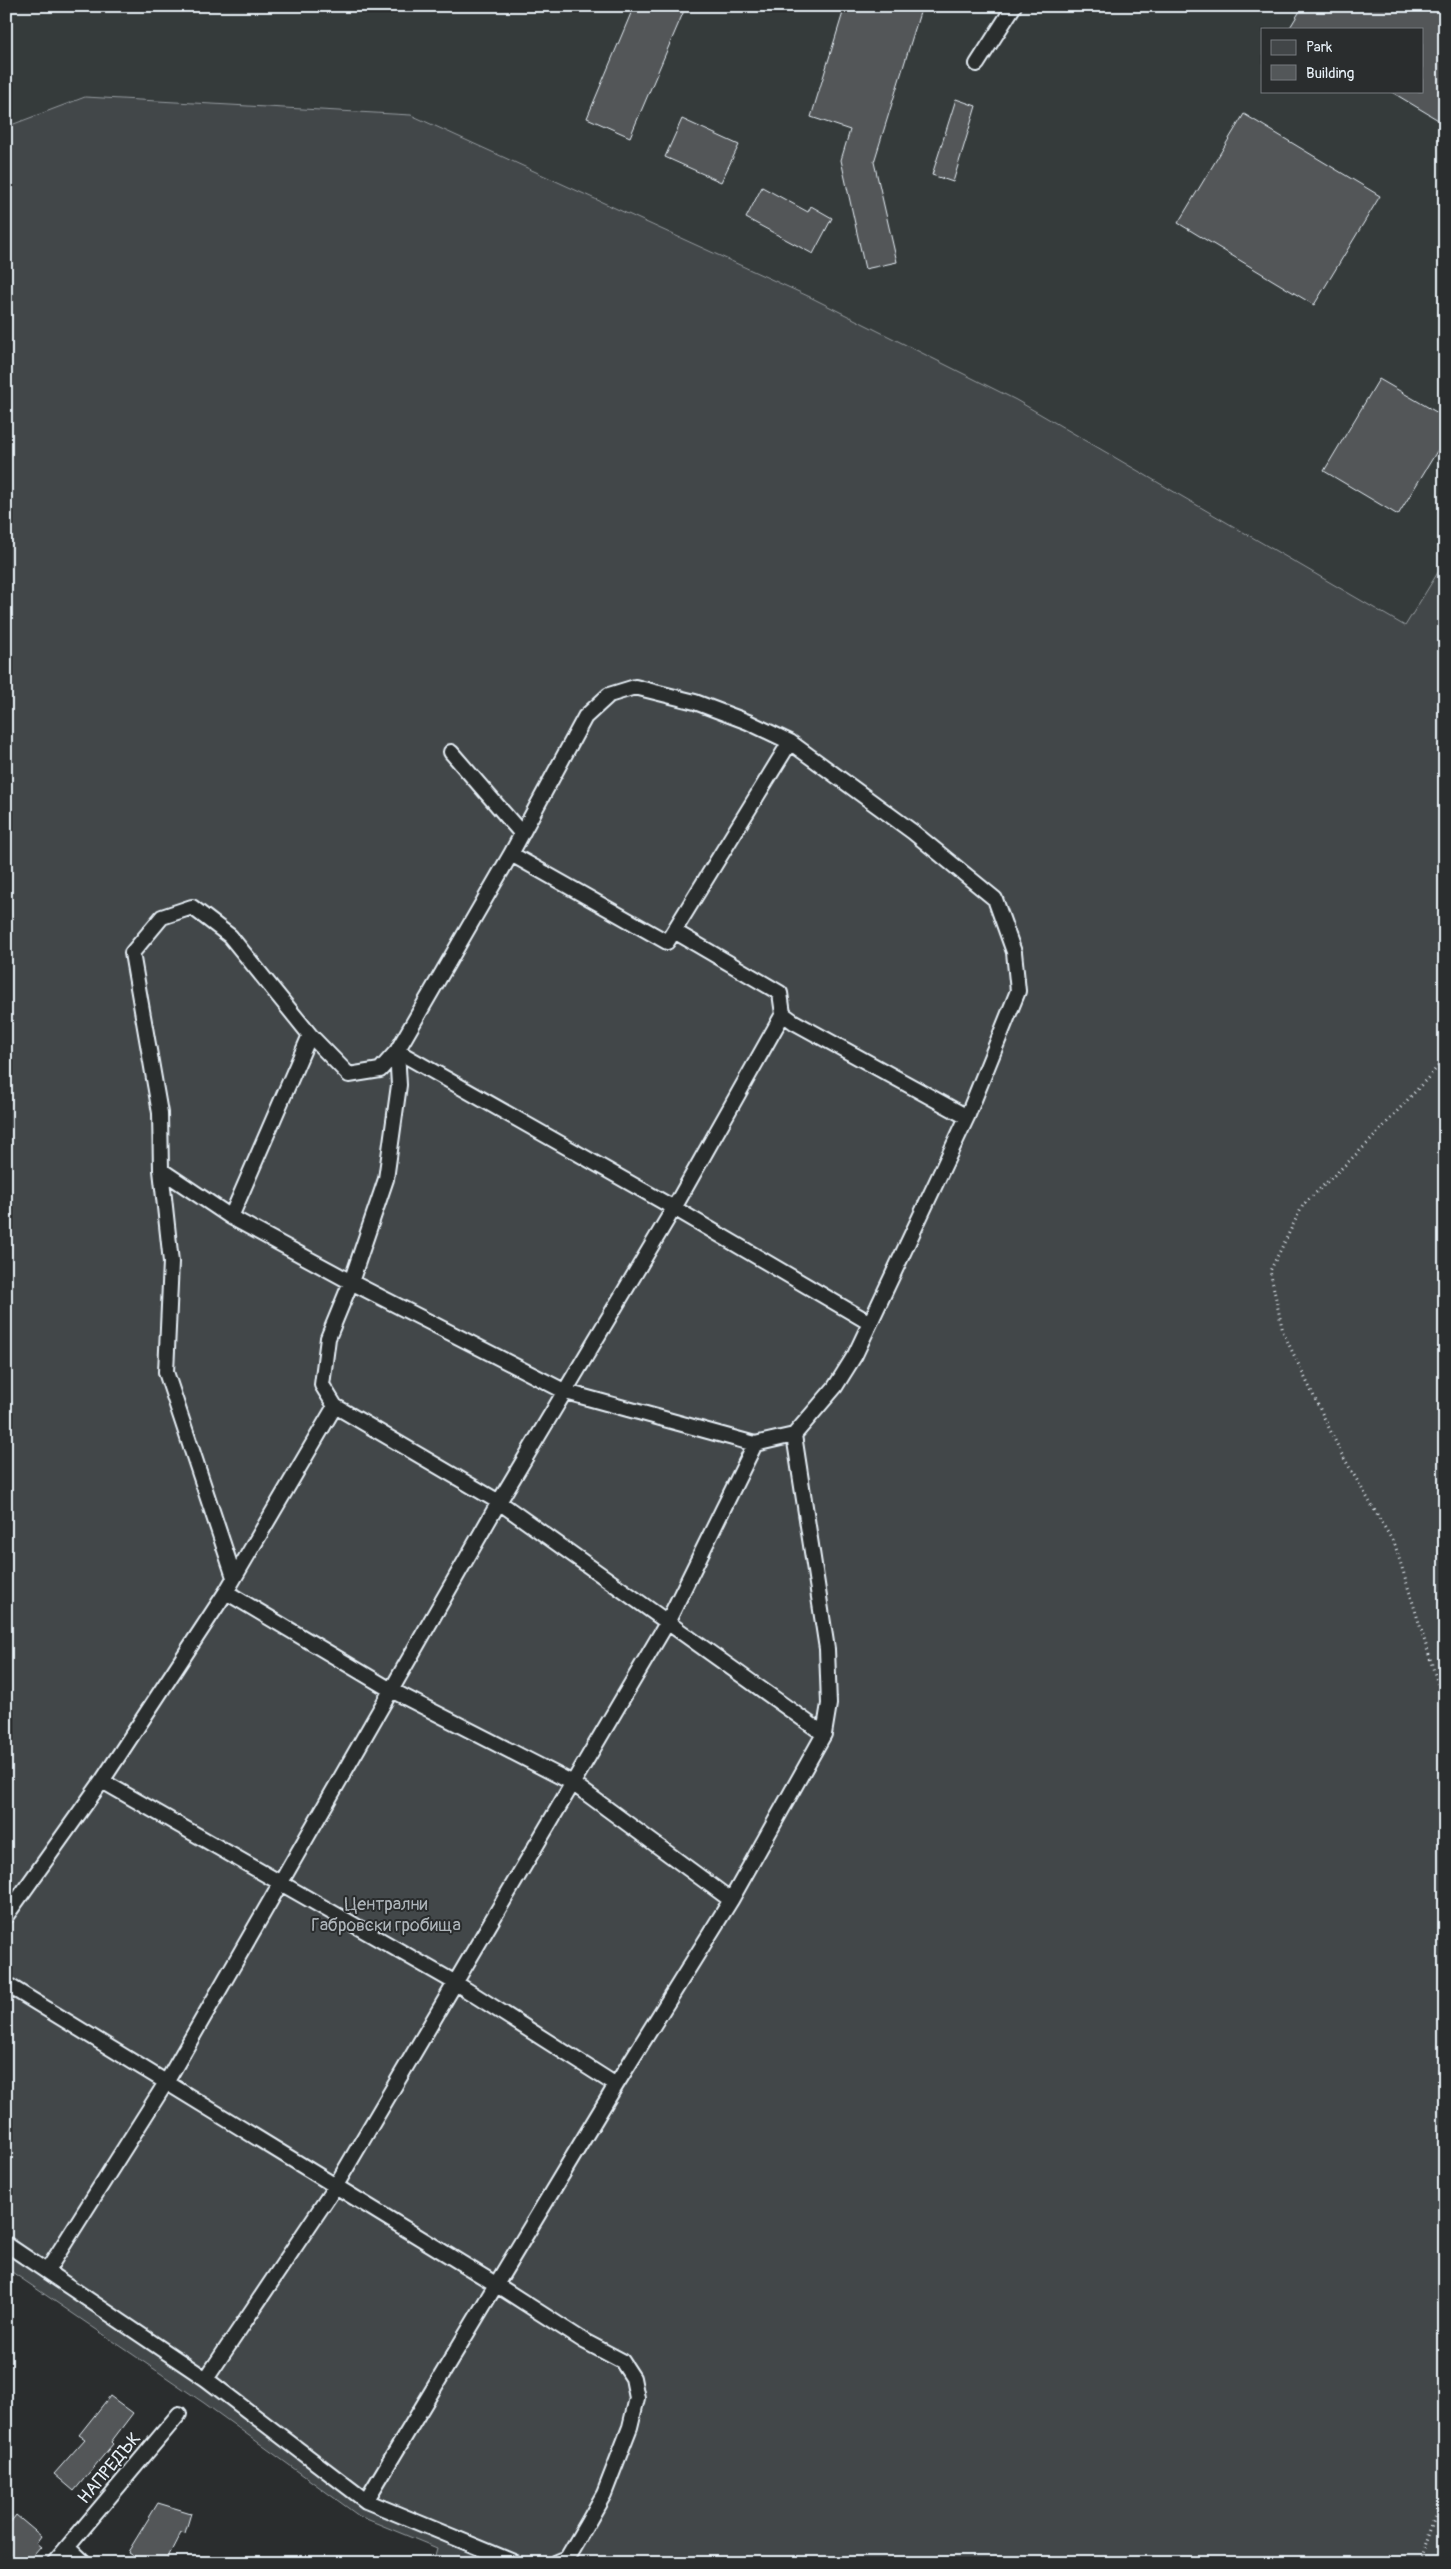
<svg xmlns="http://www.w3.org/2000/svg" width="1451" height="2569" viewBox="0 0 1451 2569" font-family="Pangolin,sans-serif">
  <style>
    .built { fill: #363a3b; fill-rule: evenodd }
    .green { fill: #424648; stroke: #959ca0 }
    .building { fill: #535759; stroke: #e8f1f8 }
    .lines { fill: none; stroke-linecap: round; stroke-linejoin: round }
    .lane-casing { stroke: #e8f1f8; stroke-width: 18 }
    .path { stroke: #e8f1f8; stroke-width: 3; stroke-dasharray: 1 4; stroke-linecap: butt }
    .lane { stroke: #2a2d2e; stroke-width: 14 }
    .labels { text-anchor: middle; stroke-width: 4; stroke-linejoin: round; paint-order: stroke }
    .park-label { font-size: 18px; fill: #aeb5ba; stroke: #2a2d2e }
    .street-label { font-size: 18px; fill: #e8f1f8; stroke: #2a2d2e }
  </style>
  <rect width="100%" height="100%" fill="#2a2d2e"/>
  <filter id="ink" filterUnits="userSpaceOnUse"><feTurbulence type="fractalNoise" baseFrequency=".02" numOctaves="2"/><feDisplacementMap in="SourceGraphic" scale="10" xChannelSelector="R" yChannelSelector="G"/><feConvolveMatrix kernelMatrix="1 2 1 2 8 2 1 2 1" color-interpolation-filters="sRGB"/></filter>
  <g filter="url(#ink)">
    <path class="built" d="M6,6H1445V561L1405,626L1016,400L810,297L411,115L85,97L6,127ZM1262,29H1422V91H1262Z"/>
    <path class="green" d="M85,97L411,115L810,297L1016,400L1405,626L1445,561V2563H433L437,2548L359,2516L204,2403L6,2268V127Z"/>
    <path class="building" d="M634,6H686L630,137L587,118Z
      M845,6H922L874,162L897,262L865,269L841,160L850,130L811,117Z
      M1303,6H1445V124L1390,91H1422V29H1289Z
      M956,99L976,106L953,182L932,175Z
      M1244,114L1380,196L1314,305L1178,223Z
      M682,119L739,145L721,182L665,157Z
      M762,187L808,212L811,206L832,218L813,254L746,218Z
      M1379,379L1445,417V438L1398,515L1324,471Z
      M110,2396L133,2413L111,2442L113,2444L74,2491L54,2474L85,2439L79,2435Z
      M158,2503L191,2513L185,2533L181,2532L165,2563H145L128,2552Z
      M16,2515L41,2536L36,2543L41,2547L27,2563H6V2528Z"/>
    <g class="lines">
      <g class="lane-casing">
        <path id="lane" d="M977,64L1014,6
          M451,752L522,834
          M674,931L790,742
          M161,1170L231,1217L351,1282L566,1392L755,1444L794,1435L835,1387L855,1355L967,1117L794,1022L783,1014L780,993L674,931L667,942L511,854
          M231,1217L310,1035
          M335,1406L499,1502L824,1734
          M234,1577L166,1372L171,1262L161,1170L160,1113L132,953L162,917L192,907L230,936L310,1035L349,1075L380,1070L397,1051L674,1208L870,1323
          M226,1592L391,1690L571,1782L731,1900
          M102,1781L454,1982L616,2085
          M6,1916L102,1781L226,1592L335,1406L322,1385L328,1338L351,1282L386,1179L399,1085L397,1051L511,854L585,717L609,695L635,687L695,702L748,722L790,742L913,832L995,899L1014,952L1018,991L967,1117
          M6,1984L497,2285L584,2341L622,2361L633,2378L637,2398L630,2427L604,2494L587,2524L567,2558L555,2563
          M6,2244L206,2379L366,2501L516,2563
          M47,2271L167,2081L499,1502L674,1208L783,1014
          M206,2379L335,2187L667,1623L755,1444
          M366,2501L616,2085L731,1900L824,1734L829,1704L827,1649L794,1435
          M68,2547L85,2563
          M54,2563L179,2414"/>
      </g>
      <path class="path" d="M1445,1059L1369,1142L1303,1205L1270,1271L1283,1332L1341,1453L1395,1545L1445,1707
        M1420,2563L1445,2492"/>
      <use href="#lane" class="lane"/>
    </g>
  </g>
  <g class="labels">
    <g class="park-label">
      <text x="386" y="1910">Централни<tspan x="386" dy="21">Габровски гробища</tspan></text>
    </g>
    <g class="street-label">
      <text transform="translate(109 2468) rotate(-50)" y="6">НАПРЕДЪК</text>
    </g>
  </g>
  <rect width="1451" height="2569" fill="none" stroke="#2a2d2e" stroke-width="25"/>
  <rect x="12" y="12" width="1426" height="2544" fill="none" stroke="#e8f1f8" stroke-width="2" filter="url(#ink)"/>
  <rect x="1261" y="28" width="162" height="65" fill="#2a2d2e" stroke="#767b7f"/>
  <rect x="1271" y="40" width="25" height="15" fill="#424648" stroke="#767b7f"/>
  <text x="1306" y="52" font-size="15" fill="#e8f1f8">Park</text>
  <rect x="1271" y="65" width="25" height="15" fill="#535759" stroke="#767b7f"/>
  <text x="1306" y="78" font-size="15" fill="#e8f1f8">Building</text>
</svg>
